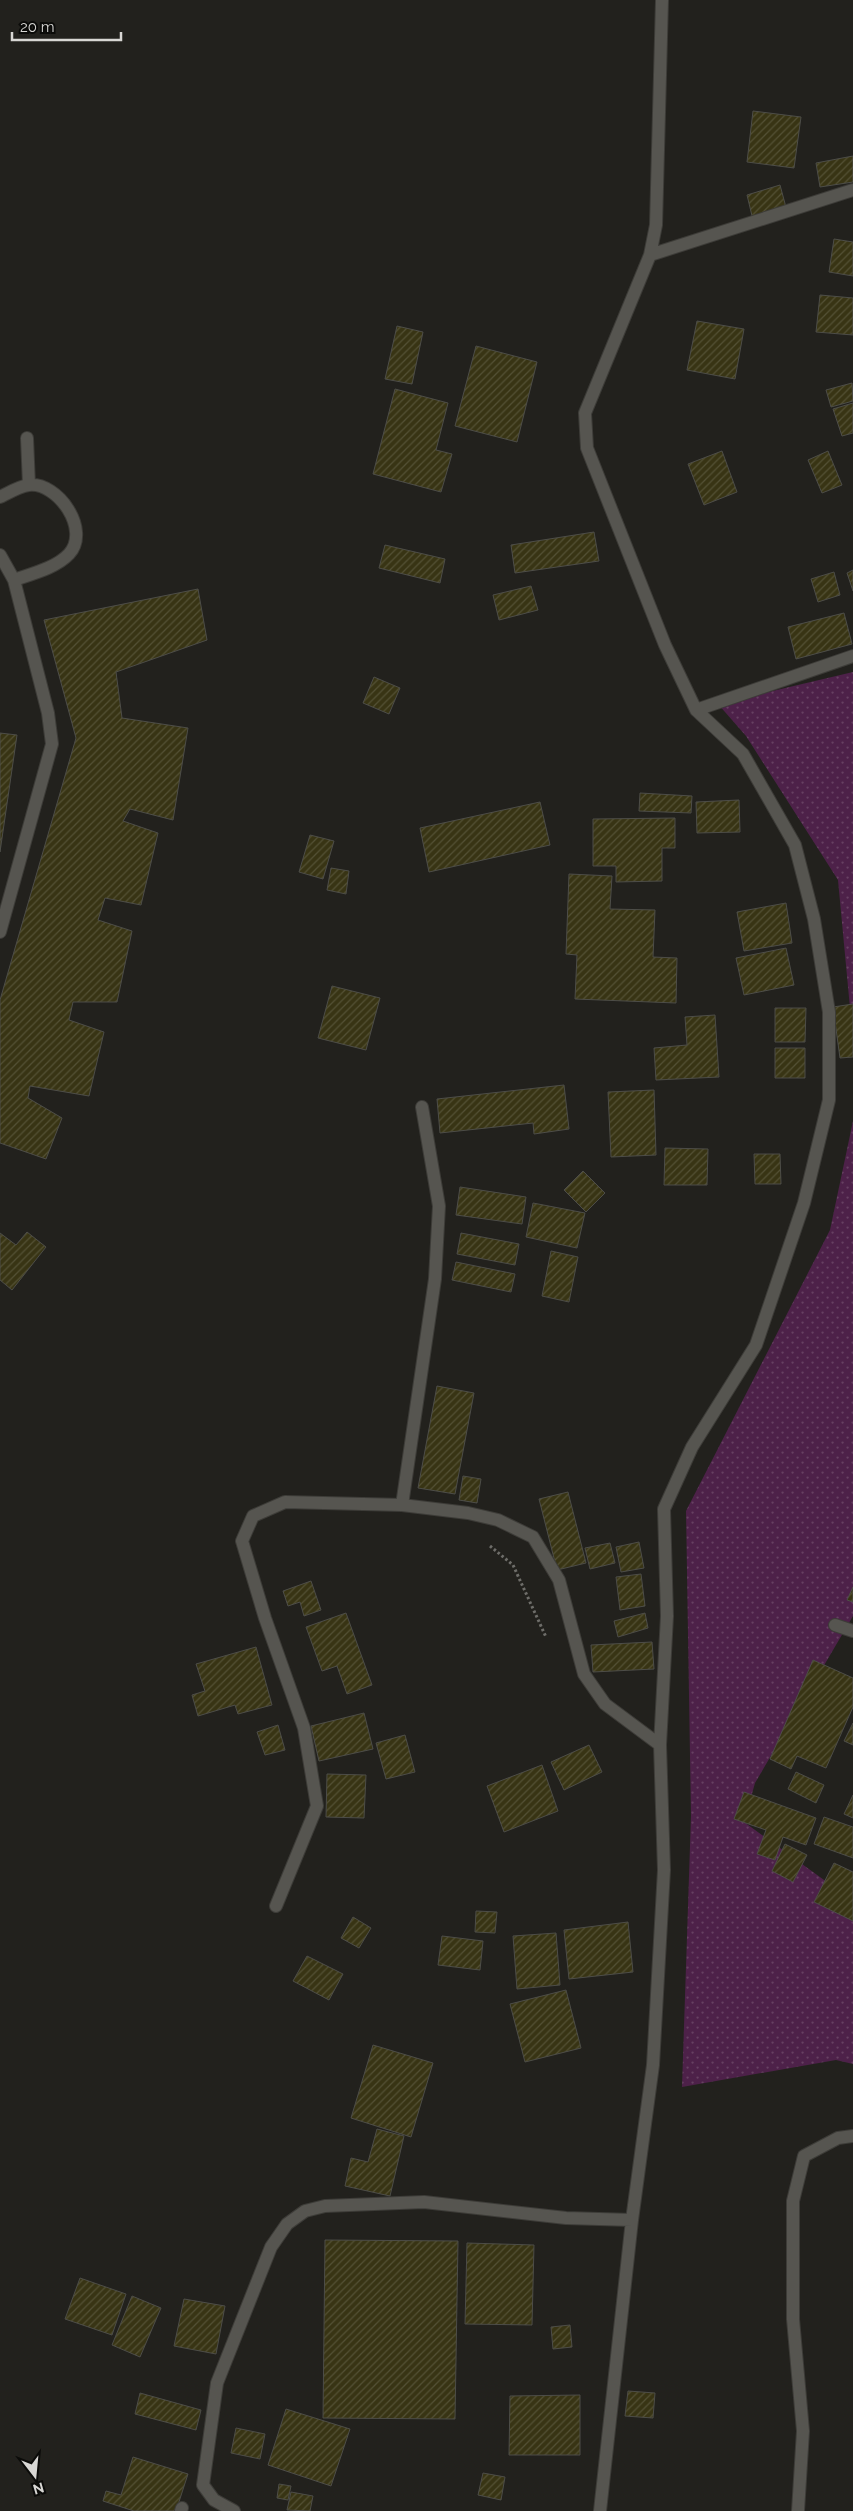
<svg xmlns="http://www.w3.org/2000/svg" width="853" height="2511" viewBox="0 0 853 2511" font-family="Raleway,sans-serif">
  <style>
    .grass { fill: url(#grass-dots) }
    .building { fill: url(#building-hatch); stroke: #4d4d48 }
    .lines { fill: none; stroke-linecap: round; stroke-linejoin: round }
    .lane-casing { stroke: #3d3c38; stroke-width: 14 }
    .street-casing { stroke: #3d3c38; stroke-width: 14 }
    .path { stroke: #6e6d69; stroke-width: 3; stroke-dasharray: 2.5 2.5; stroke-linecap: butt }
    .lane { stroke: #565550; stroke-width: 12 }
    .street { stroke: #565550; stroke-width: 12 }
  </style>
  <defs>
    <pattern id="grass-dots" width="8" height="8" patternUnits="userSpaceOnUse" patternTransform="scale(1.25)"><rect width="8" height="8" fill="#4d2149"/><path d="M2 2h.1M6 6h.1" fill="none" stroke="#664062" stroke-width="1.8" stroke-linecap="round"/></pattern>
    <pattern id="building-hatch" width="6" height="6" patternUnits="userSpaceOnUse" patternTransform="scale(1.25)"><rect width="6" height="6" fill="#383414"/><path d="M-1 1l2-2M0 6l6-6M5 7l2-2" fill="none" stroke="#545135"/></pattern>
  </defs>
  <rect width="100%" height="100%" fill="#22211d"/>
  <path class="grass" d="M853,672V1040L838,880L746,736L718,704Z
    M853,1121V1616L755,1783L744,1822L853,1901V2064L836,2060L682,2087L691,1816L686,1511L830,1230Z"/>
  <path class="building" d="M753,111L801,117L794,168L747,162Z
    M853,156V182L820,187L816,163Z
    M780,185L787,211L753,220L747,195Z
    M834,239L853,242V276L829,272Z
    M820,295L853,298V335L816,332Z
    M697,321L744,329L735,379L687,370Z
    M397,326L423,332L412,384L385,379Z
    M476,346L537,362L517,442L455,426Z
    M852,383L853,401L831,407L826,390Z
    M395,389L448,403L436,450L452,454L441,492L373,474Z
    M853,403V433L842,436L833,409Z
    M722,451L737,492L704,505L688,464Z
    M828,451L842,485L822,493L808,460Z
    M594,532L599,561L515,573L511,545Z
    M385,545L445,559L440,583L379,568Z
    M853,570V591L847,573Z
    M834,572L840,595L818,602L811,579Z
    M531,586L538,610L499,620L493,595Z
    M198,589L207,640L116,672L122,718L188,728L173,820L130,809L123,821L158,833L141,905L105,898L98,920L132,931L117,1002H73L69,1020L104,1032L89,1096L30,1086L28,1098L62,1118L46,1159L0,1143V1000L76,738L44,620Z
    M844,613L852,644L796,659L788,627Z
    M374,677L400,688L389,714L363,703Z
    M0,733L17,735L0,852Z
    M640,793L692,796L691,813L639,811Z
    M739,800L740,832L697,833L696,802Z
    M540,802L550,845L429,872L420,828Z
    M675,818V848H662V881L616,882V866H593V819Z
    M310,835L334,841L323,879L299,872Z
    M331,868L349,871L346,894L327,890Z
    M569,874L612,876L610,909L655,910L653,957L677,958L676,1003L575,999L577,955L566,954Z
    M786,903L792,943L744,951L737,912Z
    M786,948L794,985L744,995L736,958Z
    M332,986L380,998L366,1050L318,1038Z
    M853,1004V1057L840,1058L833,1007Z
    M775,1008H806L805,1042H775Z
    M715,1015L719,1077L656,1080L654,1048L687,1045L685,1017Z
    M775,1048H805V1078H775Z
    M564,1085L569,1129L534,1134L533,1123L440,1133L437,1099Z
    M654,1090L656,1155L611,1157L608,1092Z
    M665,1148L708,1149L707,1185H664Z
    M754,1154H780L781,1184H755Z
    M583,1171L605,1193L586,1212L564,1190Z
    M460,1187L526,1197L522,1224L456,1215Z
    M533,1203L585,1213L577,1248L526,1237Z
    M27,1232L46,1247L12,1290L0,1280V1233L16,1245Z
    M461,1233L519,1244L515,1265L457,1254Z
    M551,1251L578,1257L569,1302L542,1296Z
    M456,1262L515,1274L511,1292L452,1280Z
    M437,1386L474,1393L455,1494L418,1488Z
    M463,1476L481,1479L477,1503L459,1500Z
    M568,1492L586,1563L557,1570L539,1499Z
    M639,1542L644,1568L621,1572L616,1547Z
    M610,1543L615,1563L590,1569L585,1548Z
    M641,1574L645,1606L620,1610L616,1577Z
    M311,1581L321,1610L304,1616L300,1602L288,1606L283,1591Z
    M853,1587V1602L847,1600Z
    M346,1613L372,1685L347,1694L337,1666L322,1671L306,1627Z
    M645,1613L648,1628L618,1637L614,1621Z
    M652,1642L654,1669L593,1672L591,1645Z
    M256,1647L272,1705L238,1714L235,1705L198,1716L192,1695L205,1691L196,1664Z
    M813,1660L853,1678V1707L826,1768L797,1756L791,1769L770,1759Z
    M364,1713L373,1749L319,1761L311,1726Z
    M853,1723V1745L844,1741Z
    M278,1725L285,1750L265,1755L257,1732Z
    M405,1735L415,1772L386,1779L376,1743Z
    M589,1745L602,1772L564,1790L551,1762Z
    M542,1765L558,1811L504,1832L487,1786Z
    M796,1772L824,1785L816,1803L788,1789Z
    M327,1774L366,1775L364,1818L326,1817Z
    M744,1792L816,1818L806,1845L783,1837L775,1860L757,1854L766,1830L734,1819Z
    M853,1795V1818L844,1814Z
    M824,1817L853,1827V1858L814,1844Z
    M785,1844L807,1855L793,1882L772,1871Z
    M834,1863L853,1872V1921L814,1902Z
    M476,1911L497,1912L495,1933L475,1932Z
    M353,1917L371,1928L359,1948L341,1938Z
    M628,1922L633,1972L569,1979L564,1930Z
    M556,1933L560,1985L517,1989L513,1936Z
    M442,1936L483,1941L480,1970L438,1965Z
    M307,1956L343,1974L329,2000L293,1981Z
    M566,1990L581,2048L525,2062L510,2004Z
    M373,2045L433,2063L411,2137L351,2118Z
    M377,2129L404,2136L390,2196L345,2186L351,2158L368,2162Z
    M325,2240L458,2241L455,2419L323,2418Z
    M467,2243L534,2245L532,2325L465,2324Z
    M80,2278L126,2294L112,2335L65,2319Z
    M132,2296L161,2308L140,2357L112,2345Z
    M184,2299L225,2306L216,2354L174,2346Z
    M570,2325L572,2347L553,2349L551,2327Z
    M628,2391L655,2393L653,2418L625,2416Z
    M140,2393L201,2410L196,2430L135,2414Z
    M580,2395V2455H509L510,2396Z
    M286,2409L350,2429L331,2486L268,2465Z
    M236,2428L265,2434L260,2459L231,2453Z
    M133,2457L188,2474L176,2511H134L103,2501L106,2491L121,2495Z
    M483,2473L505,2477L501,2500L478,2495Z
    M279,2484L291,2486L288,2500L277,2498Z
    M291,2492L313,2496L310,2511L287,2510Z"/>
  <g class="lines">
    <g class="lane-casing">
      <path id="lane" d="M27,438L29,485
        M0,497C8,493 20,486 29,485C58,482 91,530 69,554C56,568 31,574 14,580
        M0,555L14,580L48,713L52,744L0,932
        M798,2511L803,2431L793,2319V2201L804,2156L838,2138L853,2136"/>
    </g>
    <g class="street-casing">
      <path id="street" d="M650,255L853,190
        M696,710L853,656
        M402,1505L435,1279L439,1206L422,1107
        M835,1625L853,1631
        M276,1906L317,1806L304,1728L265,1618L242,1541L253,1516L285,1502L402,1505L468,1513L498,1520L533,1537L559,1580L584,1674L605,1704L660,1745
        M181,2511L182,2508
        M234,2511L214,2500L203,2485L217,2383L271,2247L287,2224L305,2211L325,2206L424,2202L566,2218L632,2220
        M600,2511L632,2220L653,2065L664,1870L660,1745L667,1616L664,1509L692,1447L756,1345L804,1203L829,1100V1012L814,919L795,845L743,754L696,710L665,645L587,448L585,413L650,255L656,225L662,0"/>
    </g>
    <path class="path" d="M490,1546L513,1565L546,1637"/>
    <use href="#lane" class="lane"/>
    <use href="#street" class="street"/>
  </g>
  <g transform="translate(35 2476) rotate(164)" stroke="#0b0b09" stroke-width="4" paint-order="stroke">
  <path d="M0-4L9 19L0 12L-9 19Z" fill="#d8d7d4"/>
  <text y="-8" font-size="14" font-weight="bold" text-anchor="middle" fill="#d8d7d4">N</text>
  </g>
  <path d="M12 32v8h109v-8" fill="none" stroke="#d8d7d4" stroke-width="2.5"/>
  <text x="20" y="32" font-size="15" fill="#d8d7d4" stroke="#0b0b09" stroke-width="4" paint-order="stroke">20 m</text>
</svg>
